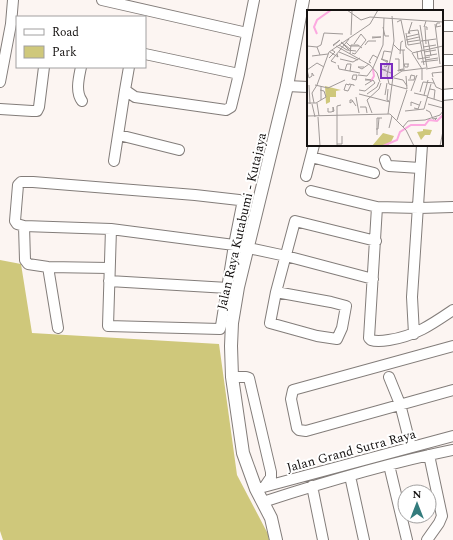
<svg xmlns="http://www.w3.org/2000/svg" width="453" height="540" viewBox="0 0 453 540" font-family="Spectral,serif">
  <style>
    .green { fill: #cfc87b }
    .lines { fill: none; stroke-linecap: round; stroke-linejoin: round }
    .minor-casing { stroke: #837d7a; stroke-width: 12 }
    .tertiary-casing { stroke: #837d7a; stroke-width: 14 }
    .minor { stroke: #fff; stroke-width: 10 }
    .tertiary { stroke: #fff; stroke-width: 12 }
    .labels { text-anchor: middle; stroke-width: 4; stroke-linejoin: round; paint-order: stroke }
    .street-label { font-size: 13px; fill: #151211; stroke: #fff }
    .inset-river { fill: none; stroke: #fca9e0; stroke-width: 2 }
    .inset-road { fill: none; stroke: #a09a98; stroke-width: 1 }
    .view { fill: #7b2cbf; fill-opacity: 0.15; stroke: #7b2cbf; stroke-width: 2 }
    .inset-edge { fill: none; stroke: #151211; stroke-width: 2 }
  </style>
  <rect width="100%" height="100%" fill="#fcf5f2"/>
  <path class="green" d="M0,260L21,264L32,333L219,344L237,475L268,534L269,540H3L0,531Z"/>
  <g class="lines">
    <g class="minor-casing">
      <path id="minor" d="M102,0L247,33
        M428,11V0
        M442,26H453
        M145,54L239,74
        M442,60H453
        M81,67C79,77 75,92 82,101
        M129,67L125,90L135,97L226,110L231,107L239,74L254,0
        M0,82L11,24L13,0
        M287,86L308,87
        M442,95L453,94
        M0,109L32,111H37L39,107L44,67
        M119,135L179,150
        M311,157L374,173
        M385,160L387,165L389,166L420,168
        M114,161L125,90
        M306,176L314,145
        M311,191L377,207L419,208L453,207
        M377,207L369,338L371,340C377,342 383,341 389,340C415,336 431,325 453,310
        M24,226L25,260L28,264L48,267L109,268
        M111,229L108,326L220,329L221,326L234,245L242,205V202L239,200L195,195L33,182H21L18,185L15,221L17,224L24,226L111,229L234,245L286,256L373,279
        M48,267L58,328
        M109,281L228,288
        M276,292L331,302L346,306L342,328L337,339L317,336L270,323L276,292L295,221L376,241
        M414,334L412,297L422,145
        M453,346L293,390L291,399L297,428L299,430L306,431L453,390
        M232,377H246L249,378L271,472V477L265,486
        M389,377L400,404L411,447
        M389,465L407,540
        M350,476L364,540
        M312,486L323,540
        M256,489L453,436
        M263,502C325,482 389,463 453,450
        M427,540L439,523L442,516L429,455"/>
    </g>
    <g class="tertiary-casing">
      <path id="tertiary" d="M276,540L271,518L256,489L243,453L232,377L231,346L232,323L238,287L287,86L303,0"/>
    </g>
    <use href="#minor" class="minor"/>
    <use href="#tertiary" class="tertiary"/>
  </g>
  <g class="labels">
    <g class="street-label">
      <text transform="translate(241 221) rotate(-77)" y="5">Jalan Raya Kutabumi - Kutajaya</text>
      <text transform="translate(351 450) rotate(-15)" y="5">Jalan Grand Sutra Raya</text>
    </g>
  </g>
  <g transform="translate(307 10)">
    <rect width="136" height="136" fill="#fcf5f2"/>
    <path d="M18,76L34,80L29,81V87H23V92L19,94ZM116,119L125,120L123,125H118L114,130L110,122L116,121ZM76,123L87,126L84,132L80,136H65Z" fill="#cfc87b"/>
    <path class="inset-river" d="M10,24L7,17L10,10L24,0M64,71L67,66L66,59M76,136L90,130L93,122L104,115H118L122,110L130,111L136,105"/>
    <path class="inset-road" d="M40,0L54,10L63,7L136,12M85,6L87,31L80,65L82,74L100,79M119,11L117,17H120V20M90,12L94,10L98,29M133,13H130L129,17L134,16M128,14L133,54M113,15L120,58M76,17L78,26H82M118,18L119,34M99,23L101,35L113,33M101,24L105,12M103,24L102,21L111,20L115,40M44,25L45,0M65,27H74L65,28M99,27L112,24M98,29L99,37L105,42M99,30L112,27M121,30L124,46M114,31L129,29M39,32L43,36H52M100,32L113,30M47,34L54,24L59,30M86,34L92,40H98M26,35L33,30L26,36M32,35L40,40L49,41M58,35L61,31H69M0,36L10,37L13,45M29,36L63,55L70,63L73,72M10,37L14,35L17,23L36,24M116,37L129,35M42,40L34,32L43,39M96,40L97,61M114,40L117,55M110,41L111,49L123,47M23,42L31,47L30,44M32,42L51,50M117,42L129,40M45,43L48,44L59,30M43,44L44,35H51L55,38M93,44L94,32L96,31M5,46L21,44M118,46L130,44M22,48L28,42L25,40M33,49L46,52L53,48M75,49L77,41L84,42M88,49H92V59M118,50L131,48M114,52L131,50M29,53L24,51L42,29M64,53L62,52L66,45L71,48M101,54V57H98L97,54H102M31,55L32,59L53,63M77,56L79,57L80,56V52L81,51L74,49L80,52M57,57H51L55,59L62,54M66,58L76,35L77,8M96,59V60L91,61V60ZM119,59L136,56M38,60L40,54H44L43,61M79,60L74,59L84,63M51,65L60,66L66,58M7,66L5,63V66L2,68L0,60L10,53L17,57M99,66L100,79M126,67L125,63L136,62M87,68L96,70L100,76M125,68L129,77L136,80M45,69L49,70L50,65H46L45,69M58,70H64L58,69M101,70H107L108,66L104,65L103,69M115,70V59L105,43L136,36M2,75L3,94M8,75L21,78L38,70M10,75L22,42L63,14L71,0M44,75L41,81L37,80L39,74L42,75V74L47,75V76M58,75L66,70L68,73L63,77M81,79L80,90L82,91M123,79L128,80L127,89M52,80L58,81L63,77M104,81L110,65M113,82L116,72L127,73M107,83L120,86M52,84L83,92M60,84L70,77L72,72M78,85L80,73M117,85L121,70M49,87L52,103M120,87L136,92M14,90V76M46,91L43,93V90H45L49,96M0,93H9L19,87L17,81L13,80M7,93L5,83L10,75M10,93L12,106M5,94L8,107M121,94L136,98M104,96V92L112,95M53,97H59L60,103M21,98V102H24L27,101L26,97V102M107,98L111,99L114,91M119,100L123,102L126,109L130,108L128,110M98,101L117,99L124,74M65,103L60,90L72,79L74,73M81,104L86,67L95,61L119,58M0,106L83,104L99,120L107,136M11,107L13,136M90,110L100,80M96,117L101,111L118,110L133,105L136,101M82,118L85,106M69,119H71L72,108M70,125V108H75M30,134H35V126M30,136V96L34,95M133,136L136,121"/>
    <path class="view" d="M74,54H85V68H74Z"/>
    <rect width="136" height="136" class="inset-edge"/>
  </g>
  <rect x="16" y="16" width="130" height="52" fill="#ffffff" stroke="#a1a0a0"/>
  <rect x="24" y="29" width="20" height="6" fill="#ffffff" stroke="#a1a0a0"/>
  <text x="52" y="36" font-size="12" fill="#151211">Road</text>
  <rect x="24" y="46" width="20" height="12" fill="#cfc87b" stroke="#a1a0a0"/>
  <text x="52" y="56" font-size="12" fill="#151211">Park</text>
  <g transform="translate(417 504)"><circle r="19" fill="#ffffff" stroke="#a1a0a0"/>
  <path d="M0-3L7 15L0 10L-7 15Z" fill="#337c7d"/>
  <text y="-6" font-size="11" font-weight="bold" text-anchor="middle" fill="#151211">N</text>
  </g>
</svg>
